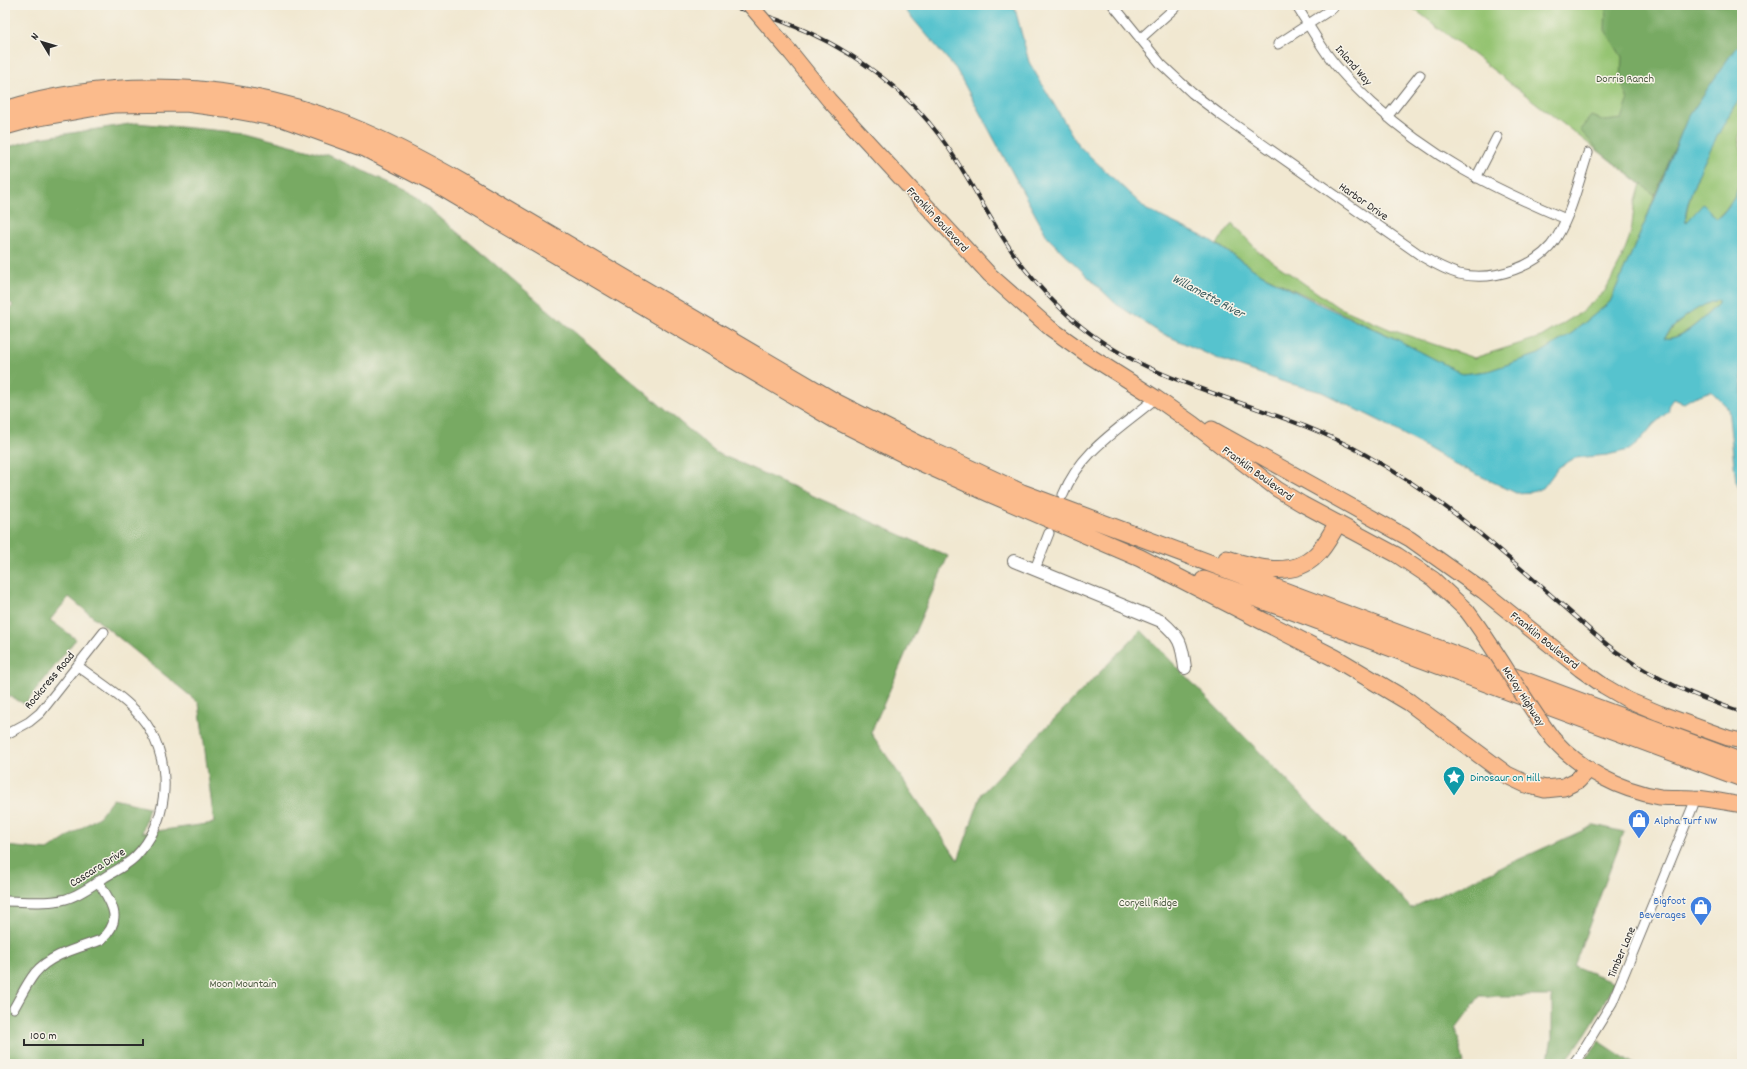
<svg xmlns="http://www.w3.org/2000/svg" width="1747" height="1069" viewBox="0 0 1747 1069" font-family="Dekko,sans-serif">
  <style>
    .green { fill: #95c472; stroke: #60784e }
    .forest { fill: #78aa64; stroke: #526a48 }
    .water { fill: #56c3ce; stroke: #40777c; fill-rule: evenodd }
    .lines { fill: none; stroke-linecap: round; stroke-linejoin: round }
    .minor-casing { stroke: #706d65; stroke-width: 11 }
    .tertiary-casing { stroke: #706d65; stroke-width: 14 }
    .primary-casing { stroke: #706d65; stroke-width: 17 }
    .motorway-casing { stroke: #706d65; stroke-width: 19 }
    .minor { stroke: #fff; stroke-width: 9 }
    .tertiary { stroke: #fff; stroke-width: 12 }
    .primary { stroke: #fbbb8c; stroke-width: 15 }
    .motorway { stroke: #fbbb8c; stroke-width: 17 }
    .rail-casing { stroke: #2b2b2b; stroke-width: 4 }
    .rail { stroke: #f7f3e8; stroke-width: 2.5; stroke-dasharray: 8; stroke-linecap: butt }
    .primary-bridge-casing { stroke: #706d65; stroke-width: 17; stroke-linecap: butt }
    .primary-bridge { stroke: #fbbb8c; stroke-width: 15 }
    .labels { text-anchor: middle; stroke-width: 3; stroke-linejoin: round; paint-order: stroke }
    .street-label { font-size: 12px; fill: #2b2b2b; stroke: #f7f3e8 }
    .park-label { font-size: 12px; fill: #4b5940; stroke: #f7f3e8 }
    .culture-label { font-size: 12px; fill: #0d838f; stroke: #f7f3e8; text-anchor: start }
    .shop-label { font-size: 12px; fill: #366cbe; stroke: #f7f3e8; text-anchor: start }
    .water-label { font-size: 13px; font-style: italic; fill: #38595c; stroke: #f7f3e8 }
  </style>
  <rect width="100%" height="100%" fill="#f7f3e8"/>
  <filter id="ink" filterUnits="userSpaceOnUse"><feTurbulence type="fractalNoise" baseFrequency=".025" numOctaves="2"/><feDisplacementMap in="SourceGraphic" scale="8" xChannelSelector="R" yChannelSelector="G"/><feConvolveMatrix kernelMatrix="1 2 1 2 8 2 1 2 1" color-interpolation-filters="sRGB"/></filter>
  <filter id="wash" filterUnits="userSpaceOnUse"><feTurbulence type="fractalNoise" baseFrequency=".012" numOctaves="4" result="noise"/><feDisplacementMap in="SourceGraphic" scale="16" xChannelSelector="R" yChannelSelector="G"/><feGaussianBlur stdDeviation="0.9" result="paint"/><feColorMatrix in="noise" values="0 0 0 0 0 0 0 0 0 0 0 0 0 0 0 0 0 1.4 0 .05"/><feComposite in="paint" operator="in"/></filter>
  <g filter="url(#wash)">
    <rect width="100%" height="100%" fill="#f1e8d1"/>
    <path class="green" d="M1409,5H1742V42L1734,50L1655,195L1646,220L1610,302L1572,333L1539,354L1488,371L1463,374L1396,339L1259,273L1217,244L1232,223L1259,252L1336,306L1389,329L1474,358L1541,337L1580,313L1605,291L1621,260L1631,233L1634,208L1641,184Z
      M1742,94C1742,105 1744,117 1742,128C1742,131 1740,134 1739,137C1738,143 1741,147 1742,152C1746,178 1735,202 1716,219L1711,213L1686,224C1683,192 1724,121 1742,94Z
      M1718,300V304C1705,316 1682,341 1664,338C1677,322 1698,304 1718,300Z"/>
    <path class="forest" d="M1606,5H1742V42L1734,50L1687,119L1655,195L1600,152L1580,130L1591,116L1605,121L1622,119L1628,101L1621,78L1622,57L1605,30Z
      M136,123L246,133L328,155L410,192L715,452L948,556L871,733L958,860L982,793L1141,630L1411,908L1595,825L1624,832L1574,966L1614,982C1600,1012 1584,1039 1563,1064H1547L1552,1038V996H1480L1456,1028L1464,1064H5V846L48,850L100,816L113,799L149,807L142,833L214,823L199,703L69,597L50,620L76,639L25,704L5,694V316L13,305L5,299V148L39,138Z
      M1599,1041L1634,1064H1582Z"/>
    <path class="water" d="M901,5H1014L1029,62L1078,145L1147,210L1210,240L1259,273L1321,305L1396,339L1463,374L1488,371L1539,354L1572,333L1610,302L1646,220L1687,119L1734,50L1742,42C1742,52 1744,87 1742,94C1740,100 1734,105 1732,110C1719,132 1681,200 1686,223L1703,204L1717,219C1730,207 1736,195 1742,179V494L1736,482L1728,408L1711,391L1694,397L1684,403L1673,399L1668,406L1669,411L1654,424L1638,443L1629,450L1607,455L1575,458L1559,467L1543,488L1532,492L1516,493L1451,462L1384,423L1322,392L1284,382L1221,360L1159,332L1116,304L1048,238L956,69ZM1718,300V304C1706,315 1682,342 1664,338C1674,323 1700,304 1718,300Z"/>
  </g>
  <g filter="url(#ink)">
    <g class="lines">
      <g class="minor-casing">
        <path id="minor" d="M1113,5L1161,64L1192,93L1221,115L1423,257C1435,264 1446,270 1459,274C1493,282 1539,267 1557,237C1572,212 1579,180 1588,153
          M1296,5C1306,21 1316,38 1327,54C1340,72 1356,88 1372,103C1432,158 1492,188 1566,219
          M1140,39L1178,5
          M1278,44L1333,8
          M1387,117L1420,75
          M1476,178L1497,137
          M1063,495C1081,450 1121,428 1156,398
          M1035,569L1049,533
          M5,735L29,722L40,713L104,632
          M5,901C24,901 47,904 66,899C80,895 93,885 105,877C115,871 127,865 135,857C168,823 173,771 150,730C136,704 101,684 78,666
          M14,1008C21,996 27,983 35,973C51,954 79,948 101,940C125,919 111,903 98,881
          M1573,1064L1582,1052L1612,1003L1693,806L1695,798"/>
      </g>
      <g class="tertiary-casing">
        <path id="tertiary" d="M1014,561L1161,621C1180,637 1182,643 1185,668"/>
      </g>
      <g class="primary-casing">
        <path id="primary" d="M791,53L829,100L990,275L1050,328L1088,355L1156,398L1193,424L1277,489L1302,504L1397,555L1433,579L1467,611
          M1212,429L1410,539L1483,591L1580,669L1604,686L1628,700L1659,713L1728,738L1742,741
          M1553,739C1581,770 1619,790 1660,797C1671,798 1683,797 1694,798C1710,799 1726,802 1742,805"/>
      </g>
      <g class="motorway-casing">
        <path id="motorway" d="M5,110C114,76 238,82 344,124C387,141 428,163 468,186L837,403L928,449L1022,493L1742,762
          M5,126L34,118L114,104L186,103L224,108L285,119L365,148L443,188L834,419L914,459L989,493L1140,558L1335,658L1409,702L1507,775L1526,784L1545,789L1564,787L1578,780L1588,769
          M1227,559C1254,568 1293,579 1316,555C1325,547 1331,534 1337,524
          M1204,580L1287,609L1742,778"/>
      </g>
      <use href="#minor" class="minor"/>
      <use href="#tertiary" class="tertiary"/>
      <use href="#primary" class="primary"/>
      <use href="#motorway" class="motorway"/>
      <g class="rail-casing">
        <path id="rail" d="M723,5C812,22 898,73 949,149C975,187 995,231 1024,268C1041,289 1060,310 1082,327C1161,391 1277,404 1366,455C1414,482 1463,518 1505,555C1530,576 1553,597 1577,618C1591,631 1605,644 1621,655C1658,681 1699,698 1742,712"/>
      </g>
      <use href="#rail" class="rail"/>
      <g class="primary-bridge-casing">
        <path id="primary-bridge" d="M750,5L791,53
          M1467,611C1498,652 1522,698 1553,739"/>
      </g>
      <use href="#primary-bridge" class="primary-bridge"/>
    </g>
  </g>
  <defs>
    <g id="sight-pin" transform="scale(1.15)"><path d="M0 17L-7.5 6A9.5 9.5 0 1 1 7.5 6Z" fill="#0f9aa8" stroke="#f7f3e8"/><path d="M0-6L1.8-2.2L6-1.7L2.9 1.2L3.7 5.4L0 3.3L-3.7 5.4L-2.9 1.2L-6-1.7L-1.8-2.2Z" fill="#fff"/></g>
    <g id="shop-pin" transform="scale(1.15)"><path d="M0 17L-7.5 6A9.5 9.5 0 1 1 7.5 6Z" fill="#3f7fe0" stroke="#f7f3e8"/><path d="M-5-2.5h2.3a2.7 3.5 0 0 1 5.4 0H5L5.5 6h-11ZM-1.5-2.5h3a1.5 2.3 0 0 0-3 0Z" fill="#fff"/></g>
  </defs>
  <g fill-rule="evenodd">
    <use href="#sight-pin" x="1454" y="777"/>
    <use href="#shop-pin" x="1639" y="820"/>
    <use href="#shop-pin" x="1701" y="907"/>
  </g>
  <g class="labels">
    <g class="street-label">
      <text transform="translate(1354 65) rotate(49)" y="4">Inland Way</text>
      <text transform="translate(1364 201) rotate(35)" y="4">Harbor Drive</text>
      <text transform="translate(938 219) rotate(47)" y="4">Franklin Boulevard</text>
      <text transform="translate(1258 473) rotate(36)" y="4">Franklin Boulevard</text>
      <text transform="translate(1545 640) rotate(39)" y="4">Franklin Boulevard</text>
      <text transform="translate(49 680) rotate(-50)" y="4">Rockcress Road</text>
      <text transform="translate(1524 696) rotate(57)" y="4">McVay Highway</text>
      <text transform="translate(97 867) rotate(-32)" y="4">Cascara Drive</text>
      <text transform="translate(1621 952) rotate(-67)" y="4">Timber Lane</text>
    </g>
    <g class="park-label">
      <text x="1625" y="82">Dorris Ranch</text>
      <text x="1148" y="906">Coryell Ridge</text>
      <text x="243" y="987">Moon Mountain</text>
    </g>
    <g class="culture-label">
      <text x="1470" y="781">Dinosaur on Hill</text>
    </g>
    <g class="shop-label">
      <text x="1654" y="824">Alpha Turf NW</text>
      <text x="1686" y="904" text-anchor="end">Bigfoot<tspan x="1686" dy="14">Beverages</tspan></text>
    </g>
    <g class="water-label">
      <text transform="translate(1209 295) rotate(28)" y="5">Willamette River</text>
    </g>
  </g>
  <rect width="1747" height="1069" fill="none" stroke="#f7f3e8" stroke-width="20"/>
  <g transform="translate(42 42) rotate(308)" stroke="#f7f3e8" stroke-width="3" paint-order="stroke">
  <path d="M0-3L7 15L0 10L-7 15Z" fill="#2b2b2b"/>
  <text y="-6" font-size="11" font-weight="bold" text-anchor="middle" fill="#2b2b2b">N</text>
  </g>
  <path d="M24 1039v6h119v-6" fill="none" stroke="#2b2b2b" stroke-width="2"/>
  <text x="30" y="1039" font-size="12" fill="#2b2b2b" stroke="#f7f3e8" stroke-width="3" paint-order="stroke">100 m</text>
</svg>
